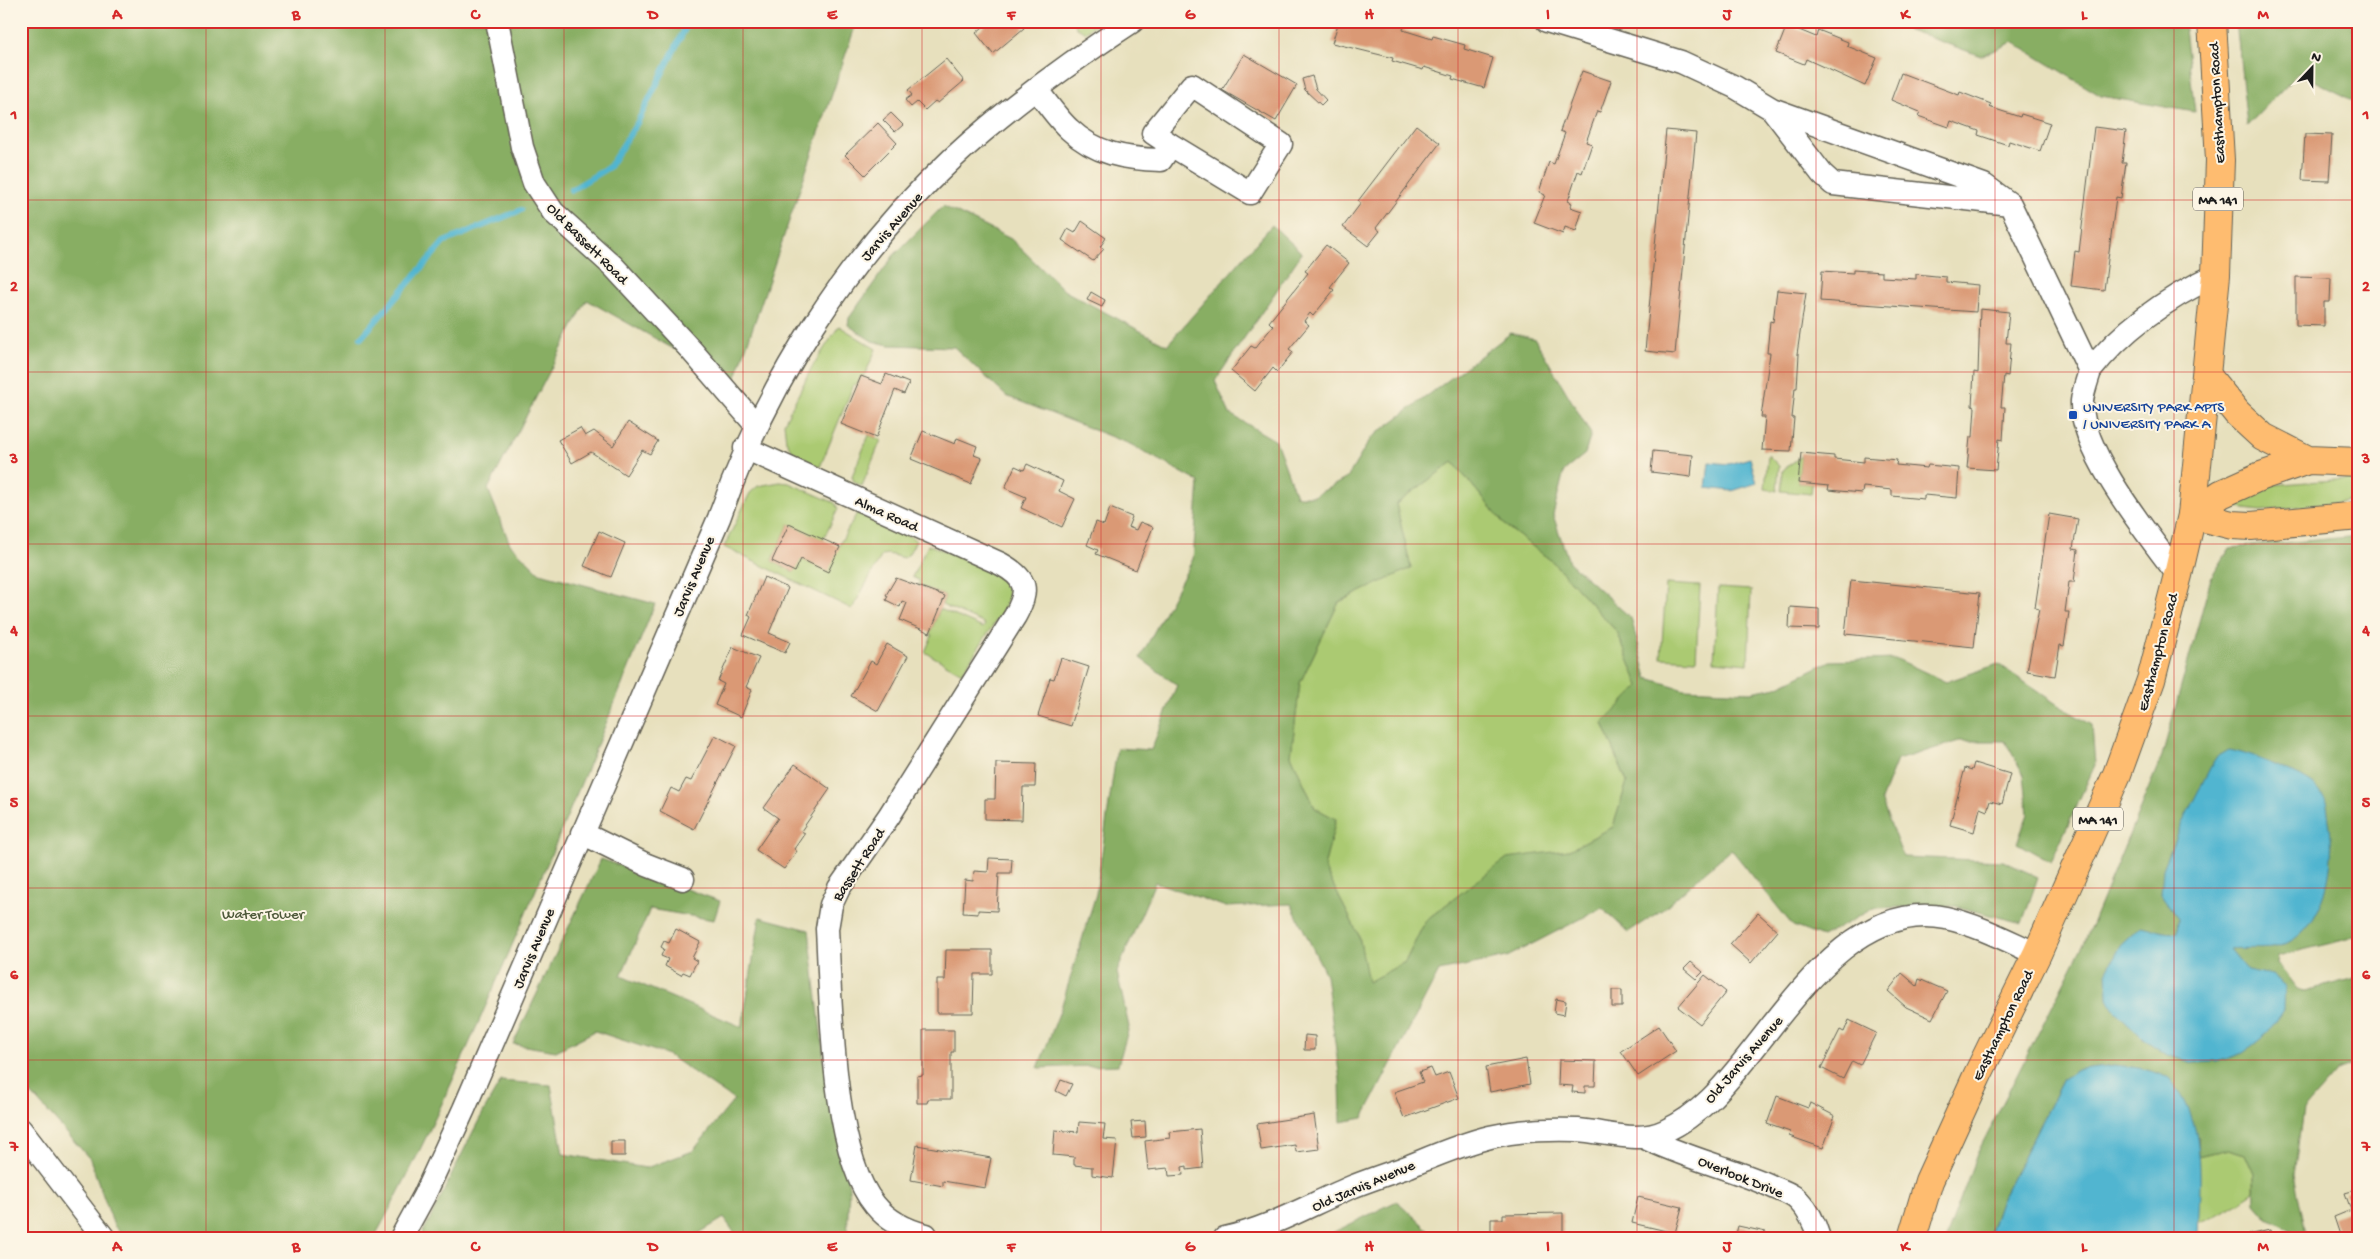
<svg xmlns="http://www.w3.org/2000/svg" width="2380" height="1259" viewBox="0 0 2380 1259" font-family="'Gochi Hand',sans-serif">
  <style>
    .green { fill: #abca72; stroke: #647347 }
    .forest { fill: #88ae64; stroke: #526540; fill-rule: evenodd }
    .water { fill: #51b5d0; stroke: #366876 }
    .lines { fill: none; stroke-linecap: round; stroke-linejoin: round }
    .stream { stroke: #51b5d0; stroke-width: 6 }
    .building { fill: #da9975 }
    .minor-casing { stroke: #636154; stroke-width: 25 }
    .major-casing { stroke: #636154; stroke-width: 30 }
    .highway-casing { stroke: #636154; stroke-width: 30 }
    .minor { stroke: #fff; stroke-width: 22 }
    .major { stroke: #febc70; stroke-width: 28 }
    .highway { stroke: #febc70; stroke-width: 28 }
    .grid { fill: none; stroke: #d62828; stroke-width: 1; stroke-opacity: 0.55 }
    .transit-dot { fill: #1a4fb4; stroke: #fcf5e5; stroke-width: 2 }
    .labels { text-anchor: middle; stroke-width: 4; stroke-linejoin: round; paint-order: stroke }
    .shield { fill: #fcf5e5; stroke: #5f5d58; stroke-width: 1 }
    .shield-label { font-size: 14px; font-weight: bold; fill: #1c1c1c }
    .street-label { font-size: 15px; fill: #1c1c1c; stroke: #fcf5e5 }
    .transit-label { font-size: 15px; fill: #164399; stroke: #fcf5e5; text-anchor: start }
    .park-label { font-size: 15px; fill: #4e593a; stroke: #fcf5e5 }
    .neatline { fill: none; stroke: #d62828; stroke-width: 2 }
    .grid-label { font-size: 16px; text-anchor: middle; font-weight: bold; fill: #d62828 }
  </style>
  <rect width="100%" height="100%" fill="#fcf5e5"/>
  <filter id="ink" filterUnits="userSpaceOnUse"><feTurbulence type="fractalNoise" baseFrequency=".02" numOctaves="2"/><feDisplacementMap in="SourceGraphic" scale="10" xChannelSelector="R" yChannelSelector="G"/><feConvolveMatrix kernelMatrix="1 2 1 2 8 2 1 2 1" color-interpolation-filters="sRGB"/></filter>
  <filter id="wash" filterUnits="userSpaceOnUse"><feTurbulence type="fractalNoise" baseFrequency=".0096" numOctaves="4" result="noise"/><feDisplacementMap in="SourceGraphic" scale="20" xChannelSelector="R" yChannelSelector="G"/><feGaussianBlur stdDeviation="1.12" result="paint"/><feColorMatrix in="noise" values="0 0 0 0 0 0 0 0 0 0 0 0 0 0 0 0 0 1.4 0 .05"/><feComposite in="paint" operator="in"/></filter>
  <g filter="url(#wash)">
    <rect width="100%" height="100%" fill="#e7e0bd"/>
    <path class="green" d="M1073,21H1099L1085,32L1077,28Z
      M839,326L876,349L864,377L861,376L857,385L854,384L820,467L802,459L792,451L786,441L784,423L812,367Z
      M869,435L881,440L862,486L854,482L852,476Z
      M1768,455L1779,466L1777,491L1765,489Z
      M1801,456L1798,483L1812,484L1811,494L1781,491L1783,470Z
      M1453,462L1506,526L1553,562L1617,632L1640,687L1603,723L1627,782L1613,827L1569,850L1507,859L1426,920L1405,962L1367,983L1359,936L1324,867L1336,819L1315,808L1291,755L1300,683L1339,602L1411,568L1396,504Z
      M2359,478V500L2261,511L2221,506L2270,485Z
      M780,482L789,483L835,503L838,509L823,540L789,524L772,561L794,572L801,559L828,571L838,547L857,513L913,538L916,541L908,555L904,558L888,554L882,555L852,609L724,547L750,493L758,486Z
      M928,545C941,548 996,573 1003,581C1009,590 1009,598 1005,607L962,673L925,652L932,636L930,633L940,609L983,628L985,624L942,605L945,596L918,585L920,581L912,577Z
      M1666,584L1700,586L1696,660L1661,658Z
      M1718,588L1751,590L1748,664L1714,661Z
      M2228,1149L2245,1154L2254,1174V1192C2246,1198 2209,1221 2202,1222L2198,1219L2199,1156Z"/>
    <path class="forest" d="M21,21H857L734,383L587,300L488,489L510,544L540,573L655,604C608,720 560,835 510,950C468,1047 426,1145 374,1238H127L114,1226L90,1159L21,1082Z
      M1902,21H2184L2195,112L2101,96L2013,42L1981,56L1906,29Z
      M2236,21H2350L2359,43V103L2298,73L2247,126Z
      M943,206L1011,239L1065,291L1167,345L1272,225L1302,253L1215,381L1230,414L1276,441L1296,496H1314L1347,478L1371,438L1511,333L1535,339L1591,434L1585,454L1564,471L1553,515L1569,562L1631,618L1647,678L1684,689L1751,692L1777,687L1830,661L1897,659L1946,682L1998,664L2058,705L2092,725L2095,765L2051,862L2017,843L2028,814L2024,775L2005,741H1959L1897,760L1881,800L1903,857L2003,861L2038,877L2022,923L1955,906L1874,908L1822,937L1793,926L1731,849L1662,910L1628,932L1602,908L1507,957L1439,971L1363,1118L1341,1122L1340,1080L1326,975L1291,904L1226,907L1155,882L1117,972L1129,1027L1118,1065L1038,1068L1061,1008L1096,894L1117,748L1151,750L1177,685L1140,658L1193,559L1199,482L1130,444L1006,396L954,347L889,345L872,341L848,325L849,318L894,255ZM1453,462L1506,526L1553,562L1617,632L1639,686L1603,723L1627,782L1613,827L1569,850L1507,858L1426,920L1405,962L1368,982L1359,936L1324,867L1336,819L1315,808L1291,755L1300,683L1339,602L1411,568L1396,504Z
      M2359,536V740L2350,752L2353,772L2359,784V934L2348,939L2278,956L2277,963L2297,989L2305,991L2359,977V1063L2337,1071L2303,1110L2294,1175L2307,1238H2295L2293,1231L2268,1218L2255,1203L2254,1174L2245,1154L2228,1149L2199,1156L2198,1138L2063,1079L2000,1202L1988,1238H1946L1977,1154L2085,941L2162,756L2211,578L2230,548Z
      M601,859L720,901L714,920L650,909L621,976L742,1027L760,917L809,930L824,1058L849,1187L847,1238H738L724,1218L691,1238H420C448,1186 470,1132 501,1081L551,1085L563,1154L646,1168L693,1151L734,1100L668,1055L595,1031L556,1051L513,1044Z
      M1397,1201L1437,1238H1322Z"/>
    <path class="water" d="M1750,458L1757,483L1732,491L1706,488L1709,462L1729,464Z
      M2229,750C2248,753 2293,771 2310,782C2315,785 2322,794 2325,799C2328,805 2328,815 2329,821C2337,862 2326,931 2280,946C2267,951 2244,947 2230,949L2247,970L2272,975L2285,986L2284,1010L2268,1033L2243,1053L2217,1062L2193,1063L2167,1055L2144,1039L2114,1010L2108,998L2107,970L2120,945L2140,926C2153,927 2164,935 2177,932L2178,918L2161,894L2163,869L2178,831L2210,768L2217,757Z
      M2114,1065C2132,1067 2150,1068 2166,1077C2174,1082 2179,1091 2183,1098C2207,1140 2199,1192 2198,1238H1988L2000,1202L2063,1079L2074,1070Z"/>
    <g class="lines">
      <path class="stream" d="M571,190L609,167L637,123L689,21
        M361,338L444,242L521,210"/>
    </g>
    <g id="blocks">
      <path class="building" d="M990,21H1018L1024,28L993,54L976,33Z
        M1339,21H1387L1404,26L1403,30L1432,39L1433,36L1465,45L1464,49L1493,58L1484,88L1452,79L1453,76L1424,67L1423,70L1392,61L1393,58L1332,43Z
        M1787,25L1816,37L1818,30L1848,42L1847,46L1877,58L1865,86L1806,59L1804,64L1776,53Z
        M1244,54L1297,85L1276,121L1222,90Z
        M946,59L964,81L938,103L935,101L925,110L917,102L911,107L905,100L912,95L908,90Z
        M1582,71L1611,81L1600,112L1597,111L1586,142L1592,144L1582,173L1578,171L1568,201L1572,203L1570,207L1582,211L1576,231L1565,227L1563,234L1534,223L1545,195L1539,192L1549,162L1554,164L1565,133L1560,131Z
        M1901,73L1959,95L1960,92L1991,104L1989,107L2020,117L2021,114L2050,123L2040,151L2009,141L2008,145L1978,135L1979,131L1951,121L1949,127L1918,116L1920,112L1891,100Z
        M1312,76L1316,89L1326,100L1321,105L1305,90L1302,79Z
        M891,113L903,125L895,132L883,120Z
        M878,123L897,143L865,175L845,155Z
        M1416,125L1440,143L1376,228L1380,231L1368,246L1343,227L1361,203L1358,201Z
        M2094,127L2126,131L2122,163H2126L2121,198L2116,197L2104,290L2071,286L2075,251L2079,252Z
        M1666,130L1696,133L1675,354L1645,351Z
        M2305,134L2332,135L2329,181L2302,180Z
        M1082,221L1106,238L1100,247L1104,249L1093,261L1062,240L1068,229L1075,233Z
        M1326,245L1349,263L1330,287L1334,290L1313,316L1310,313L1304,321L1309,325L1289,349L1293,352L1277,372L1273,368L1255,391L1231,371L1251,346L1255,348L1273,326L1269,322L1308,273L1305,271Z
        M1853,270L1882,272V277L1916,279V274L1946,277V282L1978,285L1976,312L1820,301L1822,271L1853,273Z
        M2296,277L2331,278L2330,302H2324V326L2296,325Z
        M1777,290L1806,293L1797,354H1799L1797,388H1795L1792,418H1794L1791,451L1762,450L1765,417H1761L1770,353H1767L1770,321L1773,322Z
        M1091,292L1105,300L1102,307L1087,300Z
        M1980,309L2009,312L2006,343H2011L2008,376L2004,375L2001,407H2005L2003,440L1999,439L1996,470L1967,468L1970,437H1973L1975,407L1972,406L1974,372L1978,373Z
        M886,374L909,383L904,394L895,390L876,438L841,424L861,376L882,384Z
        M628,422L658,441L650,454L642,450L626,475L591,452L572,463L558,440L580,428L585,436L594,431L613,446Z
        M923,431L955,444L957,438L977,446L974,455L982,458L971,484L911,459Z
        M1653,451L1693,455L1691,477L1651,472Z
        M1801,453L1834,456V459L1864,462V457L1897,460L1896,465L1927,468L1928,465L1959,468L1957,498L1924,495V499L1892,496V490L1863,487L1862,493L1828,490L1829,486L1798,483Z
        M1027,464L1063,481L1059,491L1075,499L1062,527L1021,508L1026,497L1005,488L1015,466L1024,470Z
        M1110,508L1132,517L1128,527L1136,530L1140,522L1153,527L1136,570L1096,554L1098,550L1087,545L1096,522L1104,525Z
        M2049,514L2078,519L2073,549L2078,550L2074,582H2069L2065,612H2069L2064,646L2060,645L2055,676L2027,671L2039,609L2035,608Z
        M789,524L840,547L828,572L801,559L795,572L772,561Z
        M599,531L625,543L611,577L584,566Z
        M764,577L788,588L769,633L790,642L785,653L743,635L751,617L748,615Z
        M896,578L945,596L930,633L900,620L907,603L902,601L900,607L886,600L888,596L886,595Z
        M1851,580L1980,593L1974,647L1845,634Z
        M1790,607L1819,609V629L1789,628Z
        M887,644L908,656L878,711L851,696L871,661L876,664Z
        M733,647L759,658L746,687L752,690L741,717L715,705L724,684L718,681Z
        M1061,658L1089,667L1071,726L1038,716L1050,678L1054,679Z
        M715,735L736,746L694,829L660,811L671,788L679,792L686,779L691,781Z
        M996,763L1036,764L1035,787H1023L1022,820L985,819V799H995Z
        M1974,763L2010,774L2002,804L1990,801L1987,811L1980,808L1974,832L1950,825L1965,768L1972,770Z
        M795,764L830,789L801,831L805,833L794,849L797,851L784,869L756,850L778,818L764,808Z
        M989,858L1012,859L1011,873H999L997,911L978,910V914L963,913L965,880L973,881L974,871L988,872Z
        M1758,913L1778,931L1751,963L1730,944Z
        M676,929L700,942L692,958L697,961L690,975L683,972L681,975L665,966L668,959L661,956L664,949L661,947L664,941L669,943Z
        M946,950H992V974H974L973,1013H937V980H945Z
        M1691,962L1703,972L1696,979L1684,969Z
        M1902,973L1917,986L1919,979L1947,991L1932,1019L1906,1007L1888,991Z
        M1705,975L1726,992L1700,1024L1678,1007Z
        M1612,990H1622V1007H1612Z
        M1556,999L1566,1001L1564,1015L1554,1013Z
        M1849,1020L1876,1033L1860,1065L1852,1061L1843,1079L1821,1068L1840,1030L1844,1032Z
        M1659,1026L1676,1051L1638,1076L1621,1051Z
        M923,1030H954V1052H951V1099H928L927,1103H917V1076L923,1075Z
        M1305,1035L1315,1036V1050H1304Z
        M1526,1059L1530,1084L1490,1092L1486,1067Z
        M1559,1060L1596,1061L1595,1086H1585V1093L1572,1092L1573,1086L1558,1085Z
        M1431,1068L1435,1077L1449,1072L1459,1098L1404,1118L1394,1092L1423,1082L1419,1072Z
        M1061,1080L1072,1084L1066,1096L1056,1091Z
        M1777,1096L1808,1108L1810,1103L1835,1116L1823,1148L1789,1136L1790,1132L1767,1124Z
        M1314,1115L1319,1149L1296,1152L1295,1145L1261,1150L1257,1124Z
        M1145,1121L1146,1137L1133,1138L1131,1122Z
        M1079,1122L1105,1124L1103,1139L1117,1140L1113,1178L1092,1175V1167L1074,1165V1157L1053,1155L1055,1130L1078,1132Z
        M1200,1129L1203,1168L1187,1170V1166L1182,1167L1183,1175L1169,1176L1168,1168L1148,1170L1145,1141L1170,1138L1169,1132Z
        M611,1141H625V1156H611Z
        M917,1145L991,1158L985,1188L943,1181V1186L911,1180Z
        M2359,1189V1238H2341L2334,1217L2351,1210L2345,1193Z
        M1638,1197L1682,1207L1675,1233L1632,1223Z
        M1563,1213V1238H1491V1219H1503V1214Z
        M1738,1226L1766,1232L1765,1238H1735Z
        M2270,1230L2272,1238H2248L2247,1235Z"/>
    </g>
  </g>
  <g filter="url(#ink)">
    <use href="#blocks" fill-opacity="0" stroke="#636154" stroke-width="1"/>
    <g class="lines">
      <g class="minor-casing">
        <path id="minor" d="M497,21L522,147L534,183L553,212L613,266L691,350L756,425
          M1547,21L1681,62L1735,87L1772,109
          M1037,90C1047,103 1057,118 1069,129C1095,154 1126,159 1161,160L1171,145L1153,133L1192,85L1281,144L1250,193L1171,145
          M2010,204L1833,184L1822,174L1772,109L1984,185L2010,204L2090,371C2087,381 2083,391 2082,401C2079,450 2149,536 2178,575
          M2090,371C2123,329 2167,298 2216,275
          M745,448L1001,564C1028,579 1029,590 1015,616L889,816L839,888L831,905L827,929C831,998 831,1153 875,1205C888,1221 906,1230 926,1235
          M582,833L647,865L683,879
          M21,1130L104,1238
          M1643,1137C1683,1157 1727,1167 1769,1185C1778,1190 1792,1193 1799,1201C1809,1211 1815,1224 1819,1238
          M401,1238L424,1196L464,1109L719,518C767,383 847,257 952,159C1007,108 1070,62 1133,21
          M1225,1238C1271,1228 1311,1204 1354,1186C1372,1179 1390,1173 1407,1167C1434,1156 1461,1144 1490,1137C1518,1130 1549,1129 1578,1130C1606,1132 1638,1144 1665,1131C1700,1115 1724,1086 1747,1057C1795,998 1858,900 1946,918C1978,925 2008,941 2037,954"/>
      </g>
      <g class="major-casing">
        <path id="major" d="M1912,1238L1929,1181L1977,1076L2037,954L2117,774L2151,680L2178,575L2192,515L2216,275L2220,160L2212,21"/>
      </g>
      <g class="highway-casing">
        <path id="highway" d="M2207,376L2237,413L2263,437L2308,460L2359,462
          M2192,515L2232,525L2251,526L2359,516
          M2192,515L2221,494L2261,476L2308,460"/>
      </g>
      <use href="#minor" class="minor"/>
      <use href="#major" class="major"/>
      <use href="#highway" class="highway"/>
    </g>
  </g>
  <path class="grid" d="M206,21V1238M385,21V1238M564,21V1238M743,21V1238M922,21V1238M1101,21V1238M1279,21V1238M1458,21V1238M1637,21V1238M1816,21V1238M1995,21V1238M2174,21V1238M21,200H2359M21,372H2359M21,544H2359M21,716H2359M21,888H2359M21,1060H2359"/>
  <rect class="transit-dot" x="2068" y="410" width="10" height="10" rx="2.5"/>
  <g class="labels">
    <g class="shield">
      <rect x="2193" y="187.5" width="50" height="23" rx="4"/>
      <rect x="2073" y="807.5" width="50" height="23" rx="4"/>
    </g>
    <g class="shield-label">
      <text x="2218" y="204">MA 141</text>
      <text x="2098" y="824">MA 141</text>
    </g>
    <g class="street-label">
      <text transform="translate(2216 103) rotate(-93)" y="5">Easthampton Road</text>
      <text transform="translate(891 226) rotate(-49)" y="5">Jarvis Avenue</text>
      <text transform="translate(588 243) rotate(45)" y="5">Old Bassett Road</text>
      <text transform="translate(887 513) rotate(24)" y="5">Alma Road</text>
      <text transform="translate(693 576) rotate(-67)" y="5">Jarvis Avenue</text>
      <text transform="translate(2157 652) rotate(-75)" y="5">Easthampton Road</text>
      <text transform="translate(858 864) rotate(-57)" y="5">Bassett Road</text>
      <text transform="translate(533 948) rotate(-67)" y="5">Jarvis Avenue</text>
      <text transform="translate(2002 1025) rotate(-64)" y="5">Easthampton Road</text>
      <text transform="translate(1743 1059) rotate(-49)" y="5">Old Jarvis Avenue</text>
      <text transform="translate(1741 1176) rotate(22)" y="5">Overlook Drive</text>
      <text transform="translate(1363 1185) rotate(-23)" y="5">Old Jarvis Avenue</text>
    </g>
    <g class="transit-label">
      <text x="2083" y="411">UNIVERSITY PARK APTS<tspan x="2083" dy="17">/ UNIVERSITY PARK A</tspan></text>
    </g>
    <g class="park-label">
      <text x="263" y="918">Water Tower</text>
    </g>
  </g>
  <rect width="2380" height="1259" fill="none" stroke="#fcf5e5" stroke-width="55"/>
  <g transform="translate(2312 68) rotate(22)" stroke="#fcf5e5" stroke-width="4" paint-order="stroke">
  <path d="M0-4L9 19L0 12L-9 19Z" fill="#1c1c1c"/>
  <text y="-8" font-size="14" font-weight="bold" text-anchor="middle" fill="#1c1c1c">N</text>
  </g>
  <rect x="28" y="28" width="2324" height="1204" class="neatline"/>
  <g class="grid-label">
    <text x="117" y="19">A</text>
    <text x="296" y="19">B</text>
    <text x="475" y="19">C</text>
    <text x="653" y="19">D</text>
    <text x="832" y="19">E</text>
    <text x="1011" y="19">F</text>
    <text x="1190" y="19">G</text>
    <text x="1369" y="19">H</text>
    <text x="1548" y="19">I</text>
    <text x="1727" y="19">J</text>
    <text x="1905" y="19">K</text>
    <text x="2084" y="19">L</text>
    <text x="2263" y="19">M</text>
    <text x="14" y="119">1</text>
    <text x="2366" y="119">1</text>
    <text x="14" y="291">2</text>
    <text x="2366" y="291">2</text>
    <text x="14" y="463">3</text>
    <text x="2366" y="463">3</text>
    <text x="14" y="635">4</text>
    <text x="2366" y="635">4</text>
    <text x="14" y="807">5</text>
    <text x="2366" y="807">5</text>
    <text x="14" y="979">6</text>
    <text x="2366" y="979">6</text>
    <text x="14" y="1151">7</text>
    <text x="2366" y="1151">7</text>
    <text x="117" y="1251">A</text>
    <text x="296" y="1251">B</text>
    <text x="475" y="1251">C</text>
    <text x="653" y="1251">D</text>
    <text x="832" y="1251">E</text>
    <text x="1011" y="1251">F</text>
    <text x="1190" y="1251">G</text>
    <text x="1369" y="1251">H</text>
    <text x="1548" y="1251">I</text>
    <text x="1727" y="1251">J</text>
    <text x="1905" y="1251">K</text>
    <text x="2084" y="1251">L</text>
    <text x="2263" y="1251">M</text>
  </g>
</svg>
